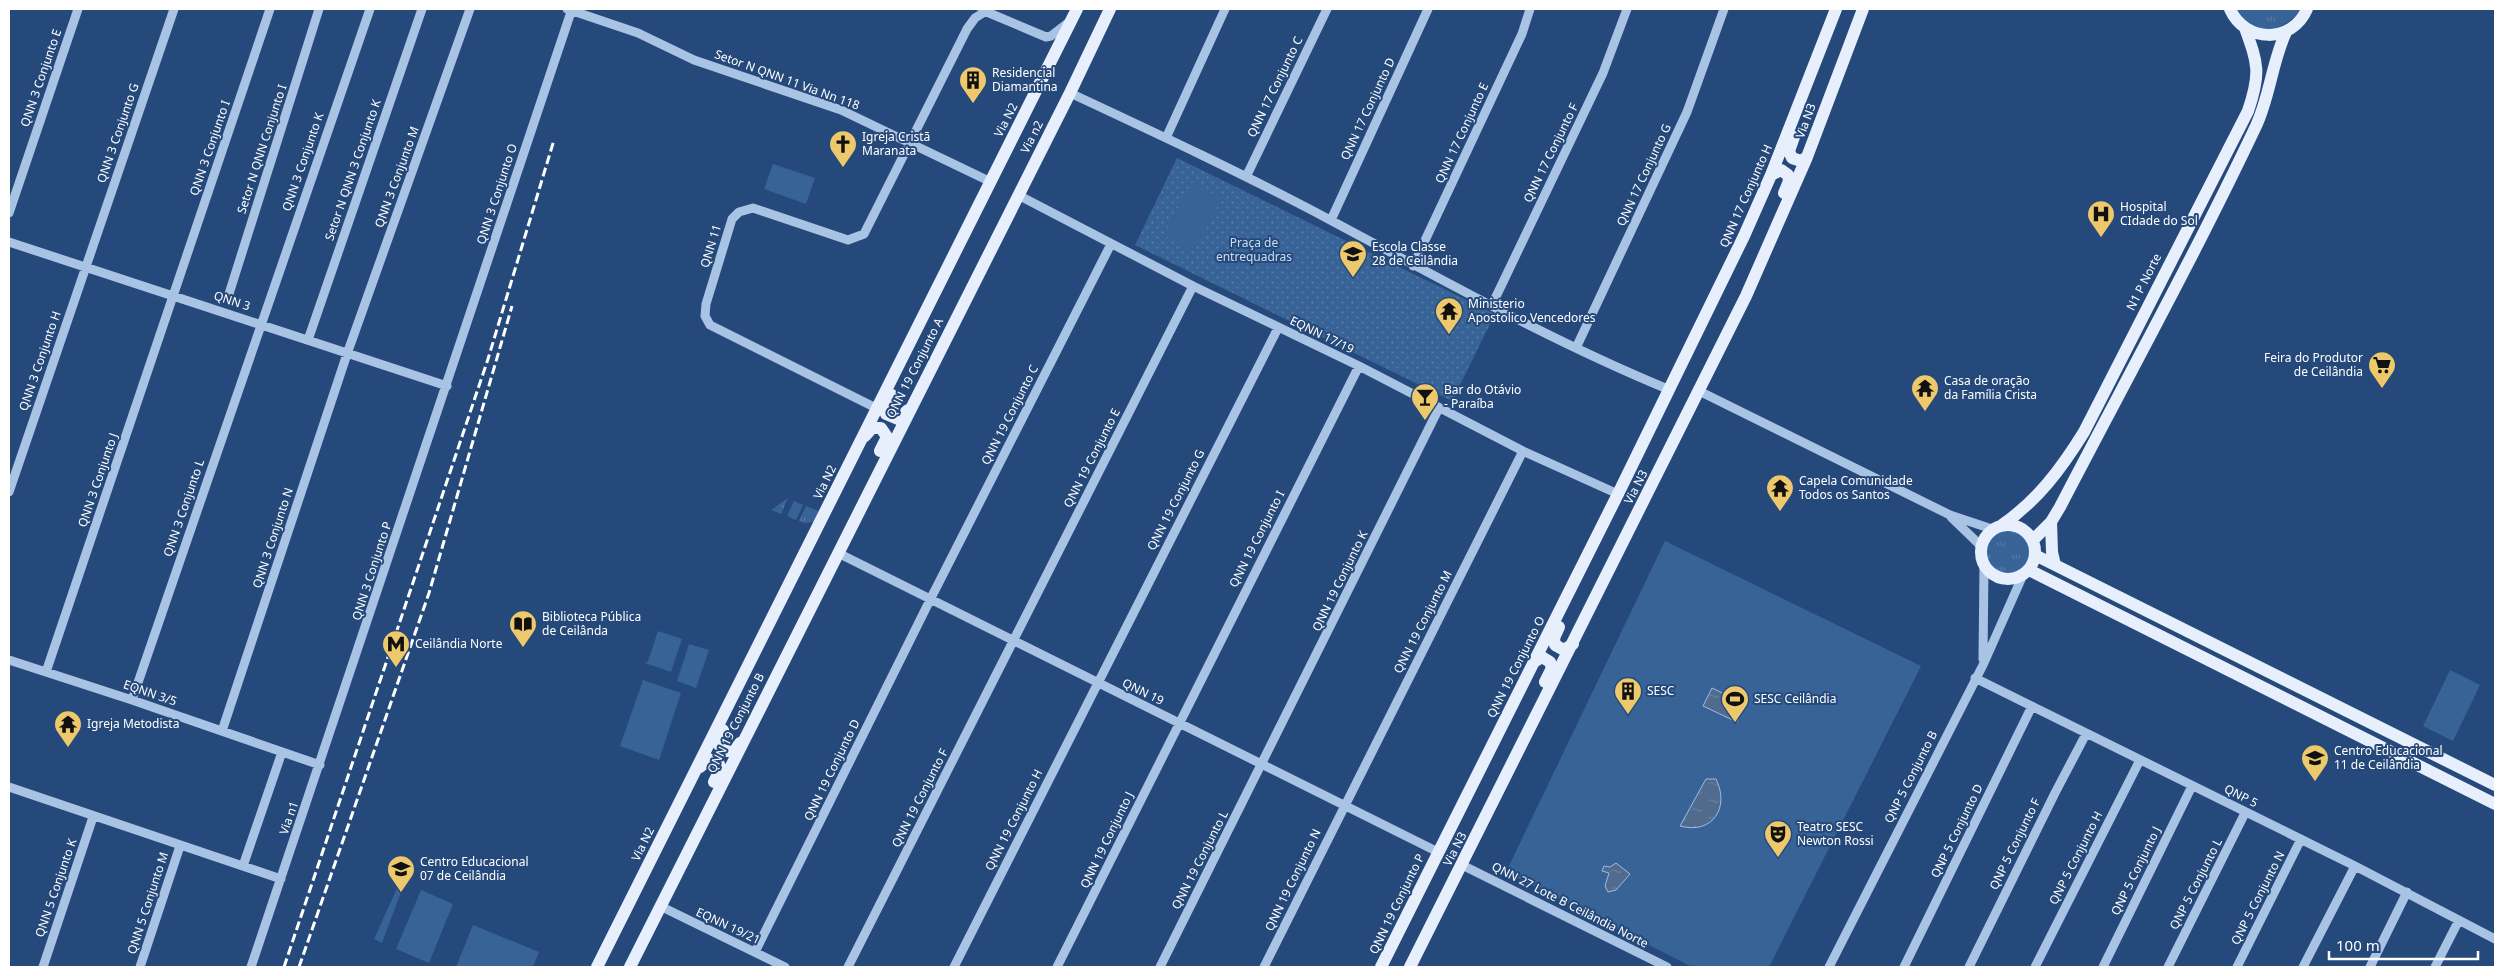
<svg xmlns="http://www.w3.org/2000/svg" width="2504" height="976" viewBox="0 0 2504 976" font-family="'Noto Sans',sans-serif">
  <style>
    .grass { fill: url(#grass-tufts) }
    .park { fill: url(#park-dots) }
    .garden { fill: #386397 }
    .water { fill: url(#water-ripples); stroke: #9cbde5 }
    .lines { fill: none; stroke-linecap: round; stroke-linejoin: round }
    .minor { stroke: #a8c3e4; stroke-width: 9 }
    .major { stroke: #e7effc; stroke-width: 12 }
    .rail { stroke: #fff; stroke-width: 3; stroke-dasharray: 9 4; stroke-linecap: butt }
    .labels { text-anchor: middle; stroke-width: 4; stroke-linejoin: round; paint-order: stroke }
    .poi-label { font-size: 12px; fill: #fff; stroke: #25497a; text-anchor: start }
    .street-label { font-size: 12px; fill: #fff; stroke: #25497a }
    .park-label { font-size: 12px; fill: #caddf3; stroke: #25497a }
  </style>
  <defs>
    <pattern id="grass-tufts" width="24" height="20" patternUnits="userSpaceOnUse" patternTransform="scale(1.25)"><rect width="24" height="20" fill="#386397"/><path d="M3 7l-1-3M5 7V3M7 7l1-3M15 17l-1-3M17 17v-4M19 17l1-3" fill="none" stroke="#567aa7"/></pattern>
    <pattern id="park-dots" width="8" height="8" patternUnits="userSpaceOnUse" patternTransform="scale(1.25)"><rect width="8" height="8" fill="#386397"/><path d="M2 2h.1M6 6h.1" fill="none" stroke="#567aa7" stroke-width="1.8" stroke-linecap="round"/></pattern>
    <pattern id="water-ripples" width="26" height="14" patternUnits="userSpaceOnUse" patternTransform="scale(1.25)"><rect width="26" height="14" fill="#506b8e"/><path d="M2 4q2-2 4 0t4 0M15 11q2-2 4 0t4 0" fill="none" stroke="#6a819f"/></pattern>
  </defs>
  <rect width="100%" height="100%" fill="#25497a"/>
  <path class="grass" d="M2237,9H2301C2283,34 2254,37 2237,9Z
    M788,498L781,514L771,510Z
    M794,501L803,505L796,520L787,516Z
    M806,506L819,511L814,522L805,523L799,521Z
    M1985 552a22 22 0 1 1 44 0a22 22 0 1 1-44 0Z"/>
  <path class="park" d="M1177,158L1495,314L1452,401L1135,245Z"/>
  <path class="garden" d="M773,164L815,178L806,204L764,189Z
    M1192,182L1222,198L1194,251L1164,235Z
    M1665,541L1921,666L1769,967H1692L1506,872Z
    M658,631L682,639L671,672L645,663L648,661Z
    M689,644L709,650L696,688L677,681Z
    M2450,670L2480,685L2453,741L2423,726Z
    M643,680L681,693L659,760L620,746Z
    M403,875L407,876L382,943L374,939Z
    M421,890L453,904L429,963L396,949Z
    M473,925L539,952L533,967H456Z"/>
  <path class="water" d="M1712,688L1745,704L1737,722L1703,706Z
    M1706,779H1716C1730,807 1713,835 1680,826Z
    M1616,863L1630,874L1616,890L1608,892L1605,886L1609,873L1602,871L1604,866L1610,867Z"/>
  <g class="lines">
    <path class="minor" d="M567,9L638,33L694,60L841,110L991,182
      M982,10L1046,37L1051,36L1069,22
      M1070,93C1158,134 1246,175 1332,221C1443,280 1553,342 1670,390
      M1166,138L1225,9
      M1246,177L1327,9
      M1018,195L1193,286L1359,366L1523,451L1618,494
      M9,213L78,9
      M1331,220L1428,9
      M9,242L447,386
      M1413,266L1522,34L1530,9
      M228,297L319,9
      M1492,305L1603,73L1627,9
      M308,340L422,9
      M1576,348L1687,112L1724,9
      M1699,391L1950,515L1992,529
      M882,411L710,325L705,316L706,304L732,219L739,212L753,208L848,240L864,234L967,29L975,18L986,11
      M9,492L174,9
      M1951,517L1981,546
      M838,553L1438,852
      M1983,659L1984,565
      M9,660L132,700L320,765
      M46,672L270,9
      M1975,678L2355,866L2495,939
      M132,700L370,9
      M222,731L347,354L470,9
      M9,787L281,879
      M1462,865L1667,967
      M243,866L282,752
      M660,906L785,967
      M755,952L931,598L1111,244
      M43,967L93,817
      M140,967L180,846
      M251,967L572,9
      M848,967L1193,286
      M954,967L1278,328
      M1057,967L1359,366
      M1160,967L1439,408
      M1264,967L1523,451
      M1829,967L1983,665L2023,575
      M1904,967L2032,706
      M1969,967L2055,793L2086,734
      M2035,967L2140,760
      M2103,967L2192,786
      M2168,967L2245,813
      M2237,967L2301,839
      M2303,967L2355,866
      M2370,967L2407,892
      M2435,967L2459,920"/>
    <path class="major" d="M2230,9C2245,43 2292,44 2307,9
      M1794,137L1789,151L1792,158L1801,161L1807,157
      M1771,175L1781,170L1788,175L1789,181L1784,193
      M892,395L885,409L886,414L898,419L908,410
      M865,436L872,428H881L887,437L880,451
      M2051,522L2052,552L2055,565
      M1981 552a27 27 0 1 1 54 0a27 27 0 1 1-54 0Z
      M2002,525C2038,500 2061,469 2084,432L2248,111C2261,73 2258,64 2245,28
      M2033,540L2051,522L2060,507C2126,380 2195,255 2256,126C2270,96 2272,62 2286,32
      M2035,555L2495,785
      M2029,570L2495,804
      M1559,627L1554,638L1555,645L1564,650L1573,644
      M1534,662L1542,657L1550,662L1552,668L1545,682
      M723,730L717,742L723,751H734L740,743
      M700,767L709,759L719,764L720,770L714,782
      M597,967L1077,9
      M630,967L1070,93L1110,9
      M1381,967L1618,494L1744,236L1771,175L1836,9
      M1410,967L1746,296L1807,157L1863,9"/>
    <path class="rail" d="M284,967L488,359L554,140
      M299,967L429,593L512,306"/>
  </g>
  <defs>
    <g id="building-pin" transform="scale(1.4375)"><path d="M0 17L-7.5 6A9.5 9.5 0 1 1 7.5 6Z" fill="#eec96c" stroke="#25497a"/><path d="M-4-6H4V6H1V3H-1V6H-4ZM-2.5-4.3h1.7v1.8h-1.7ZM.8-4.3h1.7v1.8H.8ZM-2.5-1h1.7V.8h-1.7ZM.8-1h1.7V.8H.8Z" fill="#111"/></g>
    <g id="church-pin" transform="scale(1.4375)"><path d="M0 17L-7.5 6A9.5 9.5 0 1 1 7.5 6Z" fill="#eec96c" stroke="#25497a"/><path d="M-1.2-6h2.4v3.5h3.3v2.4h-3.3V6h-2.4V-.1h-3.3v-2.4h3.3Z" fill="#111"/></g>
    <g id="hospital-pin" transform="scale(1.4375)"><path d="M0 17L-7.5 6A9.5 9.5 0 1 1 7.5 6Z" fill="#eec96c" stroke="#25497a"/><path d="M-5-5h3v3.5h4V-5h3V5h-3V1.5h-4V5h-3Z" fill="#111"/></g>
    <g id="school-pin" transform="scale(1.4375)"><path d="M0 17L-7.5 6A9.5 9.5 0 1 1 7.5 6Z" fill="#eec96c" stroke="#25497a"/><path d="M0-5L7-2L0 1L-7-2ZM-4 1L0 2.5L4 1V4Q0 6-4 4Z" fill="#111"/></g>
    <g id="temple-pin" transform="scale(1.4375)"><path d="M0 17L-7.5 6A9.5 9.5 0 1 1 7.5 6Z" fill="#eec96c" stroke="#25497a"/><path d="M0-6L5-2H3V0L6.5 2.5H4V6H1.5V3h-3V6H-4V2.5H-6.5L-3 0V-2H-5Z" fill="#111"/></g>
    <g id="supermarket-pin" transform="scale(1.4375)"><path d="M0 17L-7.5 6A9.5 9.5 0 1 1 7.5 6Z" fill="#eec96c" stroke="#25497a"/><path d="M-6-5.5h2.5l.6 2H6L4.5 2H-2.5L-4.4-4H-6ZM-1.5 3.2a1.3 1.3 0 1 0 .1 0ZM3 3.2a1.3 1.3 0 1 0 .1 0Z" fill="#111"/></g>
    <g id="bar-pin" transform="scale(1.4375)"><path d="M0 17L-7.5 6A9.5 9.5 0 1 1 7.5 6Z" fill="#eec96c" stroke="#25497a"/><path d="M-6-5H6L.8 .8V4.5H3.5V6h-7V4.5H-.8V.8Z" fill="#111"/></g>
    <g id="library-pin" transform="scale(1.4375)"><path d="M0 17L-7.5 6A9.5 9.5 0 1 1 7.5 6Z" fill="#eec96c" stroke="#25497a"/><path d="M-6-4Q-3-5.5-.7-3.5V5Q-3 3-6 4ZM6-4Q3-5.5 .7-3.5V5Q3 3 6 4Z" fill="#111"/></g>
    <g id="metro-pin" transform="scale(1.4375)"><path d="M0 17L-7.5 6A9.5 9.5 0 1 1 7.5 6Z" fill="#eec96c" stroke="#25497a"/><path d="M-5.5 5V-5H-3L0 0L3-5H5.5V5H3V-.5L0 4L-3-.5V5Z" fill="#111"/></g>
    <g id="stadium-pin" transform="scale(1.4375)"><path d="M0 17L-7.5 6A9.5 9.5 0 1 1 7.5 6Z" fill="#eec96c" stroke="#25497a"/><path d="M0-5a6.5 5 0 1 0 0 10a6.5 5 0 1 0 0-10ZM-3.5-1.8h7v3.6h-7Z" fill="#111"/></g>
    <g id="theatre-pin" transform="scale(1.4375)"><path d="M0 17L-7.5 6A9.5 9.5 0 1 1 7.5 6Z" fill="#eec96c" stroke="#25497a"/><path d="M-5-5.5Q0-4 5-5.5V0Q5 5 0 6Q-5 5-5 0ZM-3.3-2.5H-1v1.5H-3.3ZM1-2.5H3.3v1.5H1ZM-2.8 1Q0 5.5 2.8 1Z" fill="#111"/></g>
  </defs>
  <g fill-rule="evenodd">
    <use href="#building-pin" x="973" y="80"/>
    <use href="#church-pin" x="843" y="144"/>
    <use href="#hospital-pin" x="2101" y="214"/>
    <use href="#school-pin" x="1353" y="254"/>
    <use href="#temple-pin" x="1449" y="311"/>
    <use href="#supermarket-pin" x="2382" y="365"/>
    <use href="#temple-pin" x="1925" y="388"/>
    <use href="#bar-pin" x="1425" y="397"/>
    <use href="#temple-pin" x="1780" y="488"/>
    <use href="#library-pin" x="523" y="624"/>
    <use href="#metro-pin" x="396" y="644"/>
    <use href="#building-pin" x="1628" y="691"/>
    <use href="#stadium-pin" x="1735" y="699"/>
    <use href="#temple-pin" x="68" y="724"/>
    <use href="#school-pin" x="2315" y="758"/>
    <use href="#theatre-pin" x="1778" y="834"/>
    <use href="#school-pin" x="401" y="869"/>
  </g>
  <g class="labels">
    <g class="poi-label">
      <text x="992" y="77">Residencial<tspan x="992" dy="14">Diamantina</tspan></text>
      <text x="862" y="141">Igreja Cristã<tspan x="862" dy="14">Maranata</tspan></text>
      <text x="2120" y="211">Hospital<tspan x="2120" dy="14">CIdade do Sol</tspan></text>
      <text x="1372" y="251">Escola Classe<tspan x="1372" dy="14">28 de Ceilândia</tspan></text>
      <text x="1468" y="308">Ministerio<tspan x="1468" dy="14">Apostolico Vencedores</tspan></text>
      <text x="2363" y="362" text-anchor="end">Feira do Produtor<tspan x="2363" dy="14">de Ceilândia</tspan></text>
      <text x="1944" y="385">Casa de oração<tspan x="1944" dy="14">da Família Crista</tspan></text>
      <text x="1444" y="394">Bar do Otávio<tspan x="1444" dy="14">- Paraíba</tspan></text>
      <text x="1799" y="485">Capela Comunidade<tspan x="1799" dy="14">Todos os Santos</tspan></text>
      <text x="542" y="621">Biblioteca Pública<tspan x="542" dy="14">de Ceilânda</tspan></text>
      <text x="415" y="648">Ceilândia Norte</text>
      <text x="1647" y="695">SESC</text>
      <text x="1754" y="703">SESC Ceilândia</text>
      <text x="87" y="728">Igreja Metodista</text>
      <text x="2334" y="755">Centro Educacional<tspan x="2334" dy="14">11 de Ceilândia</tspan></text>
      <text x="1797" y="831">Teatro SESC<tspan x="1797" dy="14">Newton Rossi</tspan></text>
      <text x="420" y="866">Centro Educacional<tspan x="420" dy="14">07 de Ceilândia</tspan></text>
    </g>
    <g class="street-label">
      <text transform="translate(41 78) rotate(-71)" y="4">QNN 3 Conjunto E</text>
      <text transform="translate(787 80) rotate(20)" y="4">Setor N QNN 11 Via Nn 118</text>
      <text transform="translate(1275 87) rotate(-64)" y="4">QNN 17 Conjunto C</text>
      <text transform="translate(1368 109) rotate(-65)" y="4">QNN 17 Conjunto D</text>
      <text transform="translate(1006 120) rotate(-63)" y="4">Via N2</text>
      <text transform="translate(1806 121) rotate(-70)" y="4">Via N3</text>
      <text transform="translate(118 133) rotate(-71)" y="4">QNN 3 Conjunto G</text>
      <text transform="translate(1462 133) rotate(-65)" y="4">QNN 17 Conjunto E</text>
      <text transform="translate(1032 137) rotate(-63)" y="4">Via n2</text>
      <text transform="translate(210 148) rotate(-71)" y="4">QNN 3 Conjunto I</text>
      <text transform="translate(262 149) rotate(-72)" y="4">Setor N QNN Conjunto I</text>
      <text transform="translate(1551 153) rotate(-64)" y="4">QNN 17 Conjunto F</text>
      <text transform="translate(303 162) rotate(-71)" y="4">QNN 3 Conjunto K</text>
      <text transform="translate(353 170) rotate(-71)" y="4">Setor N QNN 3 Conjunto K</text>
      <text transform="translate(1644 175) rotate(-65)" y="4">QNN 17 Conjunto G</text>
      <text transform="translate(397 177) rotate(-70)" y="4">QNN 3 Conjunto M</text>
      <text transform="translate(497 194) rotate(-72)" y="4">QNN 3 Conjunto O</text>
      <text transform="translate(1746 196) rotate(-66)" y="4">QNN 17 Conjunto H</text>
      <text transform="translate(711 246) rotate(-73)" y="4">QNN 11</text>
      <text transform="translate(2144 282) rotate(-63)" y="4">N1 P Norte</text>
      <text transform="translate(232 301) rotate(18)" y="4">QNN 3</text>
      <text transform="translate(1322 335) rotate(26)" y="4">EQNN 17/19</text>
      <text transform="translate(40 361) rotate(-71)" y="4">QNN 3 Conjunto H</text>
      <text transform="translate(915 368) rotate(-63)" y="4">QNN 19 Conjunto A</text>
      <text transform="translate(1010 415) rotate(-63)" y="4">QNN 19 Conjunto C</text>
      <text transform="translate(1092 458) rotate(-63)" y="4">QNN 19 Conjunto E</text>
      <text transform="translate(98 480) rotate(-71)" y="4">QNN 3 Conjunto J</text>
      <text transform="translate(825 482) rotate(-64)" y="4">Via N2</text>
      <text transform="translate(1636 487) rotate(-63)" y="4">Via N3</text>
      <text transform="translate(1176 500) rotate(-63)" y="4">QNN 19 Conjunto G</text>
      <text transform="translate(184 508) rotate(-71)" y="4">QNN 3 Conjunto L</text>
      <text transform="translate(273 538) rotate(-72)" y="4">QNN 3 Conjunto N</text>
      <text transform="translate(1257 539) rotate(-63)" y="4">QNN 19 Conjunto I</text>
      <text transform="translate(372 571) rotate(-72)" y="4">QNN 3 Conjunto P</text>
      <text transform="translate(1340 581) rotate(-64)" y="4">QNN 19 Conjunto K</text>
      <text transform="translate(1423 622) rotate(-63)" y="4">QNN 19 Conjunto M</text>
      <text transform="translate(1516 667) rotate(-63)" y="4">QNN 19 Conjunto O</text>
      <text transform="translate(1143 692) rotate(26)" y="4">QNN 19</text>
      <text transform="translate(150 693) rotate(19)" y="4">EQNN 3/5</text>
      <text transform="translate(736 723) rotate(-63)" y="4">QNN 19 Conjunto B</text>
      <text transform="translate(832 770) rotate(-64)" y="4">QNN 19 Conjunto D</text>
      <text transform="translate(1911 777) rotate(-63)" y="4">QNP 5 Conjunto B</text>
      <text transform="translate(2241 796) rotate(27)" y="4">QNP 5</text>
      <text transform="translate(920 798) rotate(-63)" y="4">QNN 19 Conjunto F</text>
      <text transform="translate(289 818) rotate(-71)" y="4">Via n1</text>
      <text transform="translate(1014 820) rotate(-63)" y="4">QNN 19 Conjunto H</text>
      <text transform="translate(1957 831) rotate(-64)" y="4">QNP 5 Conjunto D</text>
      <text transform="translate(1107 840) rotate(-64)" y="4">QNN 19 Conjunto J</text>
      <text transform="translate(643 844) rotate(-64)" y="4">Via N2</text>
      <text transform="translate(2015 844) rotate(-64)" y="4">QNP 5 Conjunto F</text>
      <text transform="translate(1455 849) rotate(-63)" y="4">Via N3</text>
      <text transform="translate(2076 858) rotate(-63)" y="4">QNP 5 Conjunto H</text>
      <text transform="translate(1200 860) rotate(-63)" y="4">QNN 19 Conjunto L</text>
      <text transform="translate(2136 871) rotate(-64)" y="4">QNP 5 Conjunto J</text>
      <text transform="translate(1293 880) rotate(-64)" y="4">QNN 19 Conjunto N</text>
      <text transform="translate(2196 884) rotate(-63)" y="4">QNP 5 Conjunto L</text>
      <text transform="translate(56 888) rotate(-71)" y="4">QNN 5 Conjunto K</text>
      <text transform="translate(2258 898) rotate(-63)" y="4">QNP 5 Conjunto N</text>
      <text transform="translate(148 903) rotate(-72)" y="4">QNN 5 Conjunto M</text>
      <text transform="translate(1397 904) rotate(-64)" y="4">QNN 19 Conjunto P</text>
      <text transform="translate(1570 905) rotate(27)" y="4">QNN 27 Lote B Ceilândia Norte</text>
      <text transform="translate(728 926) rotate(25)" y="4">EQNN 19/21</text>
    </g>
    <g class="park-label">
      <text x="1254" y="247">Praça de<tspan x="1254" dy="14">entrequadras</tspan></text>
    </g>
  </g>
  <rect width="2504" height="976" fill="none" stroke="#ffffff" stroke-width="20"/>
  <path d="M2329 951v8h149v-8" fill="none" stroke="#ffffff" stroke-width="2.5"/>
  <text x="2336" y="951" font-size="15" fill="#ffffff" stroke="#25497a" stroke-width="4" paint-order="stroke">100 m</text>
</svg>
